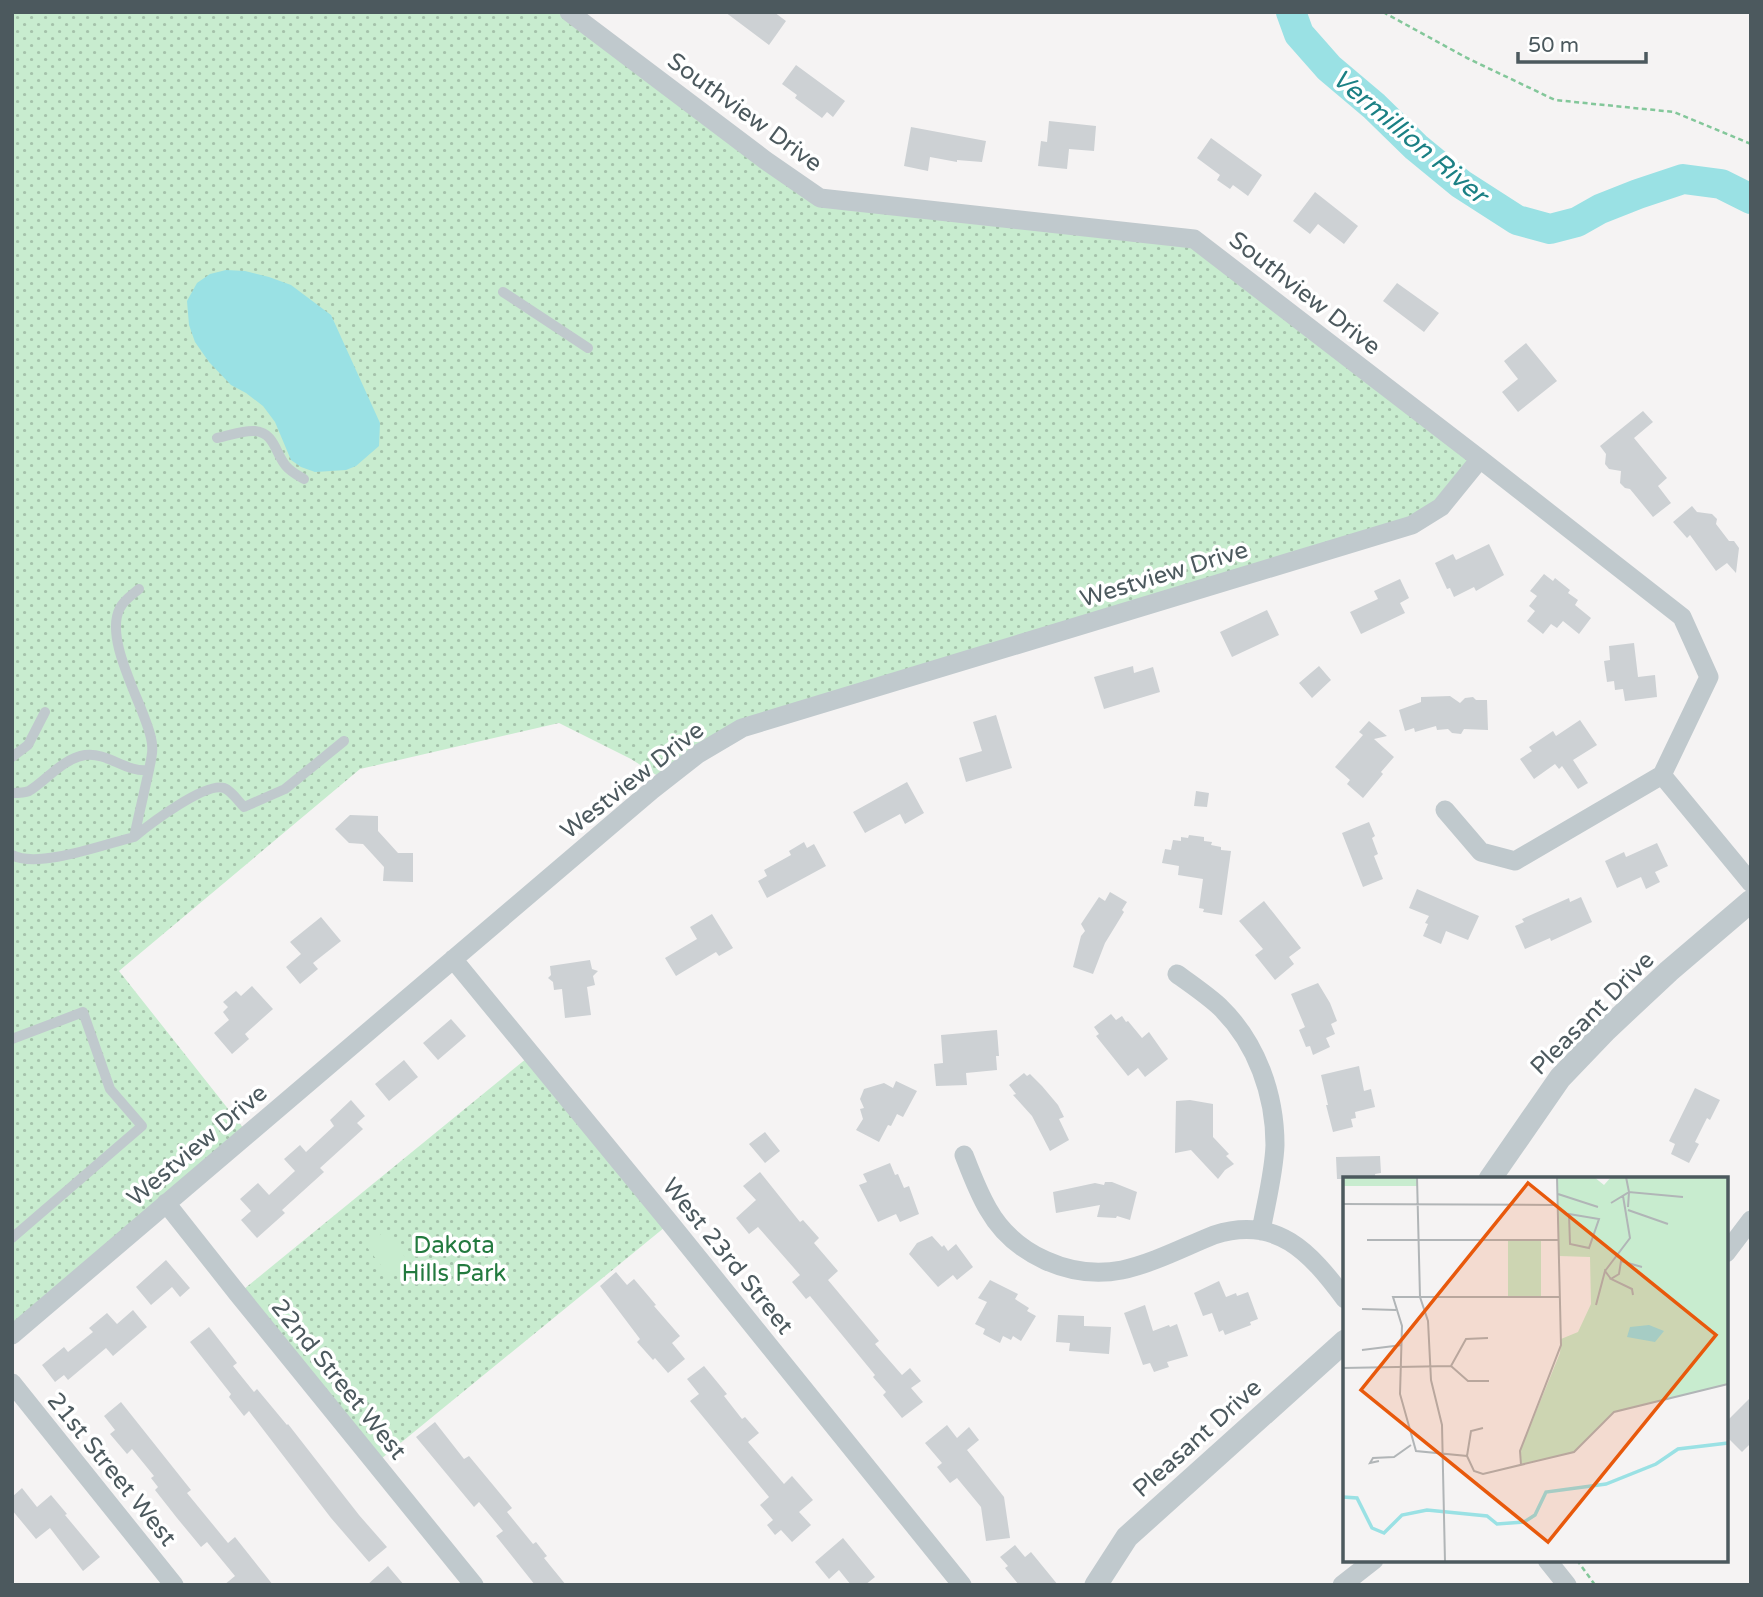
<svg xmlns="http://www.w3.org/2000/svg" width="1763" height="1597" viewBox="0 0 1763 1597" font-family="'Varela Round',sans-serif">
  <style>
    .grass { fill: url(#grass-dots) }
    .pitch { fill: #c8eccf }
    .water { fill: #9ae1e4 }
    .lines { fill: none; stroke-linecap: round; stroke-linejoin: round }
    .river { stroke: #9ae1e4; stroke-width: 30 }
    .building { fill: #cdd1d4 }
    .path { stroke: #83c79a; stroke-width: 2.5; stroke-dasharray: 5 3.5; stroke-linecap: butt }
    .service { stroke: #c0c9cd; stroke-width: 10 }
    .minor { stroke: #c0c9cd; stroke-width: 19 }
    .tertiary { stroke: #c0c9cd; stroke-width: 23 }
    .labels { text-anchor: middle; stroke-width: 7; stroke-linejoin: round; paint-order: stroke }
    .street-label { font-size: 24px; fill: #4c595e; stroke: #fff }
    .park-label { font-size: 24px; fill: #237a3f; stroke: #fff }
    .water-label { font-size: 26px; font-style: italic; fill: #1b8084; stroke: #fff }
    .inset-river { fill: none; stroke: #9ae1e4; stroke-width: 3.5 }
    .inset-road { fill: none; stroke: #b1b5b7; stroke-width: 2 }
    .view { fill: #e8590c; fill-opacity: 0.15; stroke: #e8590c; stroke-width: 3.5 }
    .inset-edge { fill: none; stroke: #4c595e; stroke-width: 3.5 }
  </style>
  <defs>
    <pattern id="grass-dots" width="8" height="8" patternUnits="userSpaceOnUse" patternTransform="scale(1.75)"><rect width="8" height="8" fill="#c8eccf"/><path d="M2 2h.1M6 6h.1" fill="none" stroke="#a5c2ab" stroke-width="1.8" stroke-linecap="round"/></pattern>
  </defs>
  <rect width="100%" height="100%" fill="#f5f3f3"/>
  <path class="grass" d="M12,12H569L820,198L1194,239L1480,459L1441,507L742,728L664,780L631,759L559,723L360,769L119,971L248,1134L12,1335Z
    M532,1054L670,1223L376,1463L238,1294Z"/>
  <path class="pitch" d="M385,1231L409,1262L390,1277L366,1246Z"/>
  <path class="water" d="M226,270L245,271L269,277L291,285L331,315L380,423L379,446L356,466L346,470L315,472L301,467L291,460L275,422L263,406L246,393L231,385L209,362L195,342L189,325L187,301L197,283L210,274Z"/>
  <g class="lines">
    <path class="river" d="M1291,12L1299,34L1329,68L1374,106L1416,147L1461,184L1517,220L1550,229L1577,222L1600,209L1638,194L1683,179L1721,184L1751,199"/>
  </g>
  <path class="building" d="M725,12H774L786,21L769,45Z
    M796,65L845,101L833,117L827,112L822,118L795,98L797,95L782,84Z
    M1049,121L1096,126L1094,151L1069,149L1067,169L1038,166L1041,141L1047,142Z
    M911,127L986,141L982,162L957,160V162L930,157L928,171L904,166Z
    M1211,138L1262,175L1248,196L1233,185L1230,189L1217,180L1220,175L1197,158Z
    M1315,192L1358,226L1344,244L1318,224L1310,234L1293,221Z
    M1397,283L1439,313L1424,332L1383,301Z
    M1526,343L1557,381L1518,412L1502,392L1518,379L1504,361Z
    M1643,411L1653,422L1634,438L1667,478L1658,486L1671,503L1653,517L1630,489L1625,488L1620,483L1621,471L1609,469L1605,464L1606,454L1600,446Z
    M1692,506L1697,512L1712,514L1717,519L1716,524L1729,541H1734L1739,548L1736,573L1727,563L1716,571L1690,535L1687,538L1673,522Z
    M1489,544L1504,575L1476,591L1474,587L1454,597L1450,588L1447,589L1435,563L1453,554L1456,560Z
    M1544,574L1553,581L1555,578L1570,590L1568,593L1578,600L1575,605L1591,618L1579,634L1563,621L1557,628L1551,624L1543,634L1527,621L1535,611L1529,606L1537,596L1530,591Z
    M1400,579L1409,598L1400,603L1405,613L1361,634L1350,612L1378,599L1374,591Z
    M1267,610L1279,635L1232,657L1220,632Z
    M1634,643L1638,677L1655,675L1657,697L1625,701L1623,689L1615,690L1614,681L1607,682L1604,661L1610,660L1609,646Z
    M1133,666L1134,673L1153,667L1160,692L1104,709L1094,677Z
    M1319,666L1331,680L1312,698L1299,683Z
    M1450,696L1460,703L1465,698L1473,697L1476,700H1487L1488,730L1464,729L1461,734L1452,733L1448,729L1437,730L1436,726L1415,732L1414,728L1405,731L1399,710L1421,702V697Z
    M996,715L1012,768L966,782L959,758L982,751L973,722Z
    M1580,720L1597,745L1573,760L1588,783L1578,789L1562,766L1559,769L1555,764L1534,779L1520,759L1532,751L1529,747L1553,731L1556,736Z
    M1369,721L1387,736L1374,739L1394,757L1381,772L1383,774L1363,798L1347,784L1350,780L1335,767L1363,735L1359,732Z
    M907,782L924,813L905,824L900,814L865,833L853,812Z
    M1196,791L1209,793L1207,807L1194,806Z
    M350,815L378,816V831L398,853H413V882L383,881L384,867L363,844L349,843L335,829Z
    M1369,822L1375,836L1372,838L1378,854L1374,856L1383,879L1363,887L1342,833Z
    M1189,835L1204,837V841L1212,842L1211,845L1221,847V850L1231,851L1222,915L1203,912L1204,909L1199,908L1203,879L1178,875L1179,866L1162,863L1165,849L1171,850L1173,840L1181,841V837L1188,838Z
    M804,842L807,848L814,844L826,866L767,898L758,881L767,876L764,870L791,855L789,851Z
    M1657,843L1668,866L1655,872L1660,882L1646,889L1641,877L1617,888L1605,861L1624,852L1626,857Z
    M1417,889L1479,916L1468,940L1446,931L1441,944L1423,936L1428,924L1425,923L1429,916L1409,908Z
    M1110,892L1127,902L1122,910L1124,912L1105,943L1093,974L1073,967L1081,936L1085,931L1081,924L1099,897L1105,901Z
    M1581,897L1592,922L1551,941L1550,938L1525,949L1515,926L1524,922L1522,919L1569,898L1570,902Z
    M1264,901L1301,948L1289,957L1294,964L1275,980L1255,955L1263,949L1239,921Z
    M712,914L733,948L719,956L716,952L676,976L665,958L697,939L690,927Z
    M321,917L341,941L313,963L318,969L300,984L286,967L301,954L290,942Z
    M590,960L592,969L598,971L593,976L595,985L587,987L591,1015L565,1018L562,989L554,990L553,982L548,978L551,975L550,966Z
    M1318,983L1330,1003L1337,1021L1331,1024L1335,1034L1326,1038L1330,1047L1313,1055L1310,1046L1306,1047L1299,1030L1305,1027L1291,994Z
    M252,986L273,1009L245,1034L249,1039L232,1054L214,1033L229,1020L223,1012L228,1007L223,1002L236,991L241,996Z
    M1111,1014L1116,1020L1122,1016L1126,1022L1128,1021L1142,1038L1149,1032L1168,1059L1145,1077L1138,1068L1128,1076L1096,1036L1099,1034L1094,1027Z
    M451,1019L466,1036L438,1060L423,1043Z
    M997,1030L999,1056H996L997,1070L966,1073L967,1085L936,1086L934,1064L943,1063L941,1035Z
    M404,1060L418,1077L389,1101L375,1084Z
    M1359,1066L1364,1091L1371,1089L1375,1107L1355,1112L1356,1118L1351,1119L1353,1127L1333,1132L1326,1105H1328L1321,1075Z
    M1024,1073L1027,1076L1030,1074L1042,1086L1058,1105L1064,1117L1059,1119L1069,1140L1050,1151L1032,1116L1013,1095L1016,1094L1009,1085Z
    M896,1081L917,1091L903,1117L897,1114L891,1126L888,1125L879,1142L856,1130L863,1119L860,1109L864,1108L860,1099L864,1089L884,1083L893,1088Z
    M1695,1088L1720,1100L1710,1120L1707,1118L1695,1142L1699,1144L1689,1163L1671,1154L1675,1144L1669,1141Z
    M351,1100L365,1116L357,1123L363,1129L320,1168L324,1172L282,1210L285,1213L257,1238L241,1220L251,1211L240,1199L258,1183L269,1195L295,1171L284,1159L300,1145L306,1152L334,1126L330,1120Z
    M1190,1100L1213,1104V1137L1229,1154L1226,1156L1234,1164L1225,1170L1218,1179L1191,1150L1175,1153L1176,1101Z
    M765,1132L780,1151L765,1163L749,1144Z
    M1380,1156L1381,1173L1375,1174L1376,1179H1337L1336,1157Z
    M890,1163L895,1175L898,1174L904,1188L909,1186L919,1214L900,1222L896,1214L878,1222L859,1185L867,1182L863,1174Z
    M760,1172L800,1222L803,1220L819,1238L814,1243L838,1271L828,1280L879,1341L875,1344L902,1375L910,1368L921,1381L911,1388L923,1402L902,1418L883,1395L886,1392L873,1377L875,1375L810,1296L806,1299L792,1282L800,1275L758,1227L749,1234L736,1218L756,1200L743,1186Z
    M1105,1182H1112L1137,1192L1130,1220L1117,1216L1116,1218L1097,1217L1100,1205L1056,1213L1053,1192L1095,1183L1104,1185Z
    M932,1236L942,1247L944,1245L948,1251L956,1244L973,1267L957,1280L953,1275L938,1287L909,1254L917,1243Z
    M166,1260L190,1288L180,1297L172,1287L151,1305L136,1287Z
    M616,1272L627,1285L634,1279L656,1305L654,1306L680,1336L672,1343L685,1359L668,1373L655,1358L653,1360L637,1342L640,1339L600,1286Z
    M990,1280L1018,1294L1015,1299L1029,1308L1027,1311L1036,1316L1021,1341L1013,1336L1011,1340L1003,1336L1000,1343L983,1334L985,1329L975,1324L987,1302L978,1298Z
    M1219,1281L1226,1297L1236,1293L1237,1296L1248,1292L1258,1319L1250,1322L1251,1325L1225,1335L1223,1330L1219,1332L1212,1313L1203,1316L1194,1293Z
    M1145,1305L1153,1331L1169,1325L1170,1327L1177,1324L1188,1356L1167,1362L1169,1367L1154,1372L1150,1363L1143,1365L1124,1313Z
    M133,1310L147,1327L113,1356L106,1348L68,1380L64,1375L55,1382L42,1365L64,1347L68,1352L93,1332L89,1328L107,1313L117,1324Z
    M1058,1315L1084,1316V1326L1111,1327L1109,1354L1069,1351L1070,1343L1056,1342Z
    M209,1327L237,1363L233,1366L254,1392L257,1389L287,1425L288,1424L359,1515L387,1547L369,1562L331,1518L249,1411L244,1416L229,1397L231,1394L190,1342Z
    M704,1366L727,1394L724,1396L742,1419L745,1417L759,1433L748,1442L784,1484L792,1476L813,1500L799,1512L811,1525L792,1542L781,1530L775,1535L767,1525L773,1520L760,1505L769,1497L690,1401L699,1394L687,1379Z
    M1751,1397V1443L1742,1452L1726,1436V1422Z
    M121,1402L191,1490L187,1493L228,1543L235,1537L273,1585H224L235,1576L207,1542L201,1547L177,1518L155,1490L158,1487L151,1478L154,1476L132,1449L127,1454L110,1434L115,1430L104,1416Z
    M435,1422L464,1459L469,1456L512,1508L507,1512L533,1544L536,1542L547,1556L544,1558L566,1585H535L496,1536L503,1531L479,1502L474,1507L416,1437Z
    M947,1425L957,1438L969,1427L979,1440L967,1450L1004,1497L1010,1538L986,1541L981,1507L957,1478L950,1483L937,1467L942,1463L925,1443Z
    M22,1488L37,1507L51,1495L67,1514L65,1515L100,1557L83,1571L50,1528L36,1539L12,1510V1497Z
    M843,1538L875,1577L865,1585H851L839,1570L829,1579L815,1562Z
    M1015,1545L1025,1557L1031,1552L1058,1585H1019L1005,1568L1008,1566L1000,1557Z
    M388,1566L404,1585H367Z"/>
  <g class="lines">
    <path class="path" d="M1383,12L1467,58L1555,100L1674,112L1751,144
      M1577,1560L1595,1585"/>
    <path class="service" d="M503,292L588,348
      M217,438C229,436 242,430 255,431C275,433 275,453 286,466C291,472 297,475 304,479
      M12,757L28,745L45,712
      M149,770L134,837C150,824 205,782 224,788C232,791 238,801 244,807L285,789L344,741
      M12,793C18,793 24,793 29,791C47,780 62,759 85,755C108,752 126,773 149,770C151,759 154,750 151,738C144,705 103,640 120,608C124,600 132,595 139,589
      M12,855C38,869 105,844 134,837
      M12,1039L83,1012L110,1089L142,1126L12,1238"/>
    <path class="minor" d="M569,12L765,160L820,198L1194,239L1480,459L1682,617L1709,677L1662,775L1751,883
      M1445,810L1481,852L1515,861L1662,775
      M453,959L670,1223L962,1585
      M1177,974C1192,985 1207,995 1220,1007C1257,1043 1275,1095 1275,1145C1274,1173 1266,1203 1261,1231
      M964,1155C971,1173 978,1192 988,1209C1014,1255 1071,1280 1122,1270C1154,1263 1184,1247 1214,1235C1277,1215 1310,1252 1345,1299
      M166,1203L238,1294L474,1585
      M1726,1253L1751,1220
      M12,1335L652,790L698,754L742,728L1412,525L1441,507L1480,459
      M12,1383L174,1585
      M1547,1560L1567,1585
      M1342,1585L1374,1560"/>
    <path class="tertiary" d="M1490,1179L1560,1078L1606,1030L1669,971L1751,901
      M1096,1585L1127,1537L1345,1341"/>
  </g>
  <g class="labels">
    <g class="street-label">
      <text transform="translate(745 112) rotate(36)" y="8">Southview Drive</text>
      <text transform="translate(1305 293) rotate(38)" y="8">Southview Drive</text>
      <text transform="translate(1164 574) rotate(-17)" y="8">Westview Drive</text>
      <text transform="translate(632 780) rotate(-38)" y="8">Westview Drive</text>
      <text transform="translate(1592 1013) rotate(-45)" y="8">Pleasant Drive</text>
      <text transform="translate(197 1145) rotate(-40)" y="8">Westview Drive</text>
      <text transform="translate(728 1256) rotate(51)" y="8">West 23rd Street</text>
      <text transform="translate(339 1379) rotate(51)" y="8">22nd Street West</text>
      <text transform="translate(1197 1438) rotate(-42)" y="8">Pleasant Drive</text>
      <text transform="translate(112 1469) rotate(51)" y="8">21st Street West</text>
    </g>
    <g class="park-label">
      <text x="454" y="1253">Dakota<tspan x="454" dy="28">Hills Park</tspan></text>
    </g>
    <g class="water-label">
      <text transform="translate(1410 136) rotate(40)" y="9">Vermillion River</text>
    </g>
  </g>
  <g transform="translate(1343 1177)">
    <rect width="385" height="385" fill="#f5f3f3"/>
    <path d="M0,0H74L75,9H0ZM214,0H251L261,8L268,0H385V207L271,235L231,275L178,288L177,274L217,176L218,162L235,155L248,127L247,80L216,79ZM165,63H198V120H165Z" fill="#c8eccf"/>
    <path d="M306,148L321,154L312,165L284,160L287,150Z" fill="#9ae1e4"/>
    <path class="inset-river" d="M0,320L14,321L29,351L41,356L59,338L84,333L144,339L154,347L181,345L192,338L203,315L263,307L313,287L335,272L385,266"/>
    <path class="inset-road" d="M74,0L77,120L85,144L88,203L99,248L102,385M215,17L255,30M268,26L286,15L283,0M0,27L215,28M285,30L286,15L340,20M285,33L325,47M226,37L256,42L246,71L227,67ZM24,63H215M262,94L287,61L280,19M290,118L289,112L268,102L276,97L278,84L299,90M217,120H50L59,149L57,217L73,274L124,279L131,294L140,297L231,275L271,235L385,207M253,128L262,94L268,102M19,132L53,133M19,173L59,168M108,189L123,162L145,161M108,189L125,204H146M0,191L108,189M124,279L128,254L140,251M36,284L27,286L30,281L51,280L68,268M178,288L177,274L218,168L214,0"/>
    <path class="view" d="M185,6L373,158L205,365L18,213Z"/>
    <rect width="385" height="385" class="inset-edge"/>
  </g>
  <rect width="1763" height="1597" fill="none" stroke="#4c595e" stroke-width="28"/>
  <path d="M1518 52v10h128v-10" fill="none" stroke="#4c595e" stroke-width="3.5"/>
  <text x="1528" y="52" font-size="21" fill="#4c595e" stroke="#ffffff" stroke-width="5" paint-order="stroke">50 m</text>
</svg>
